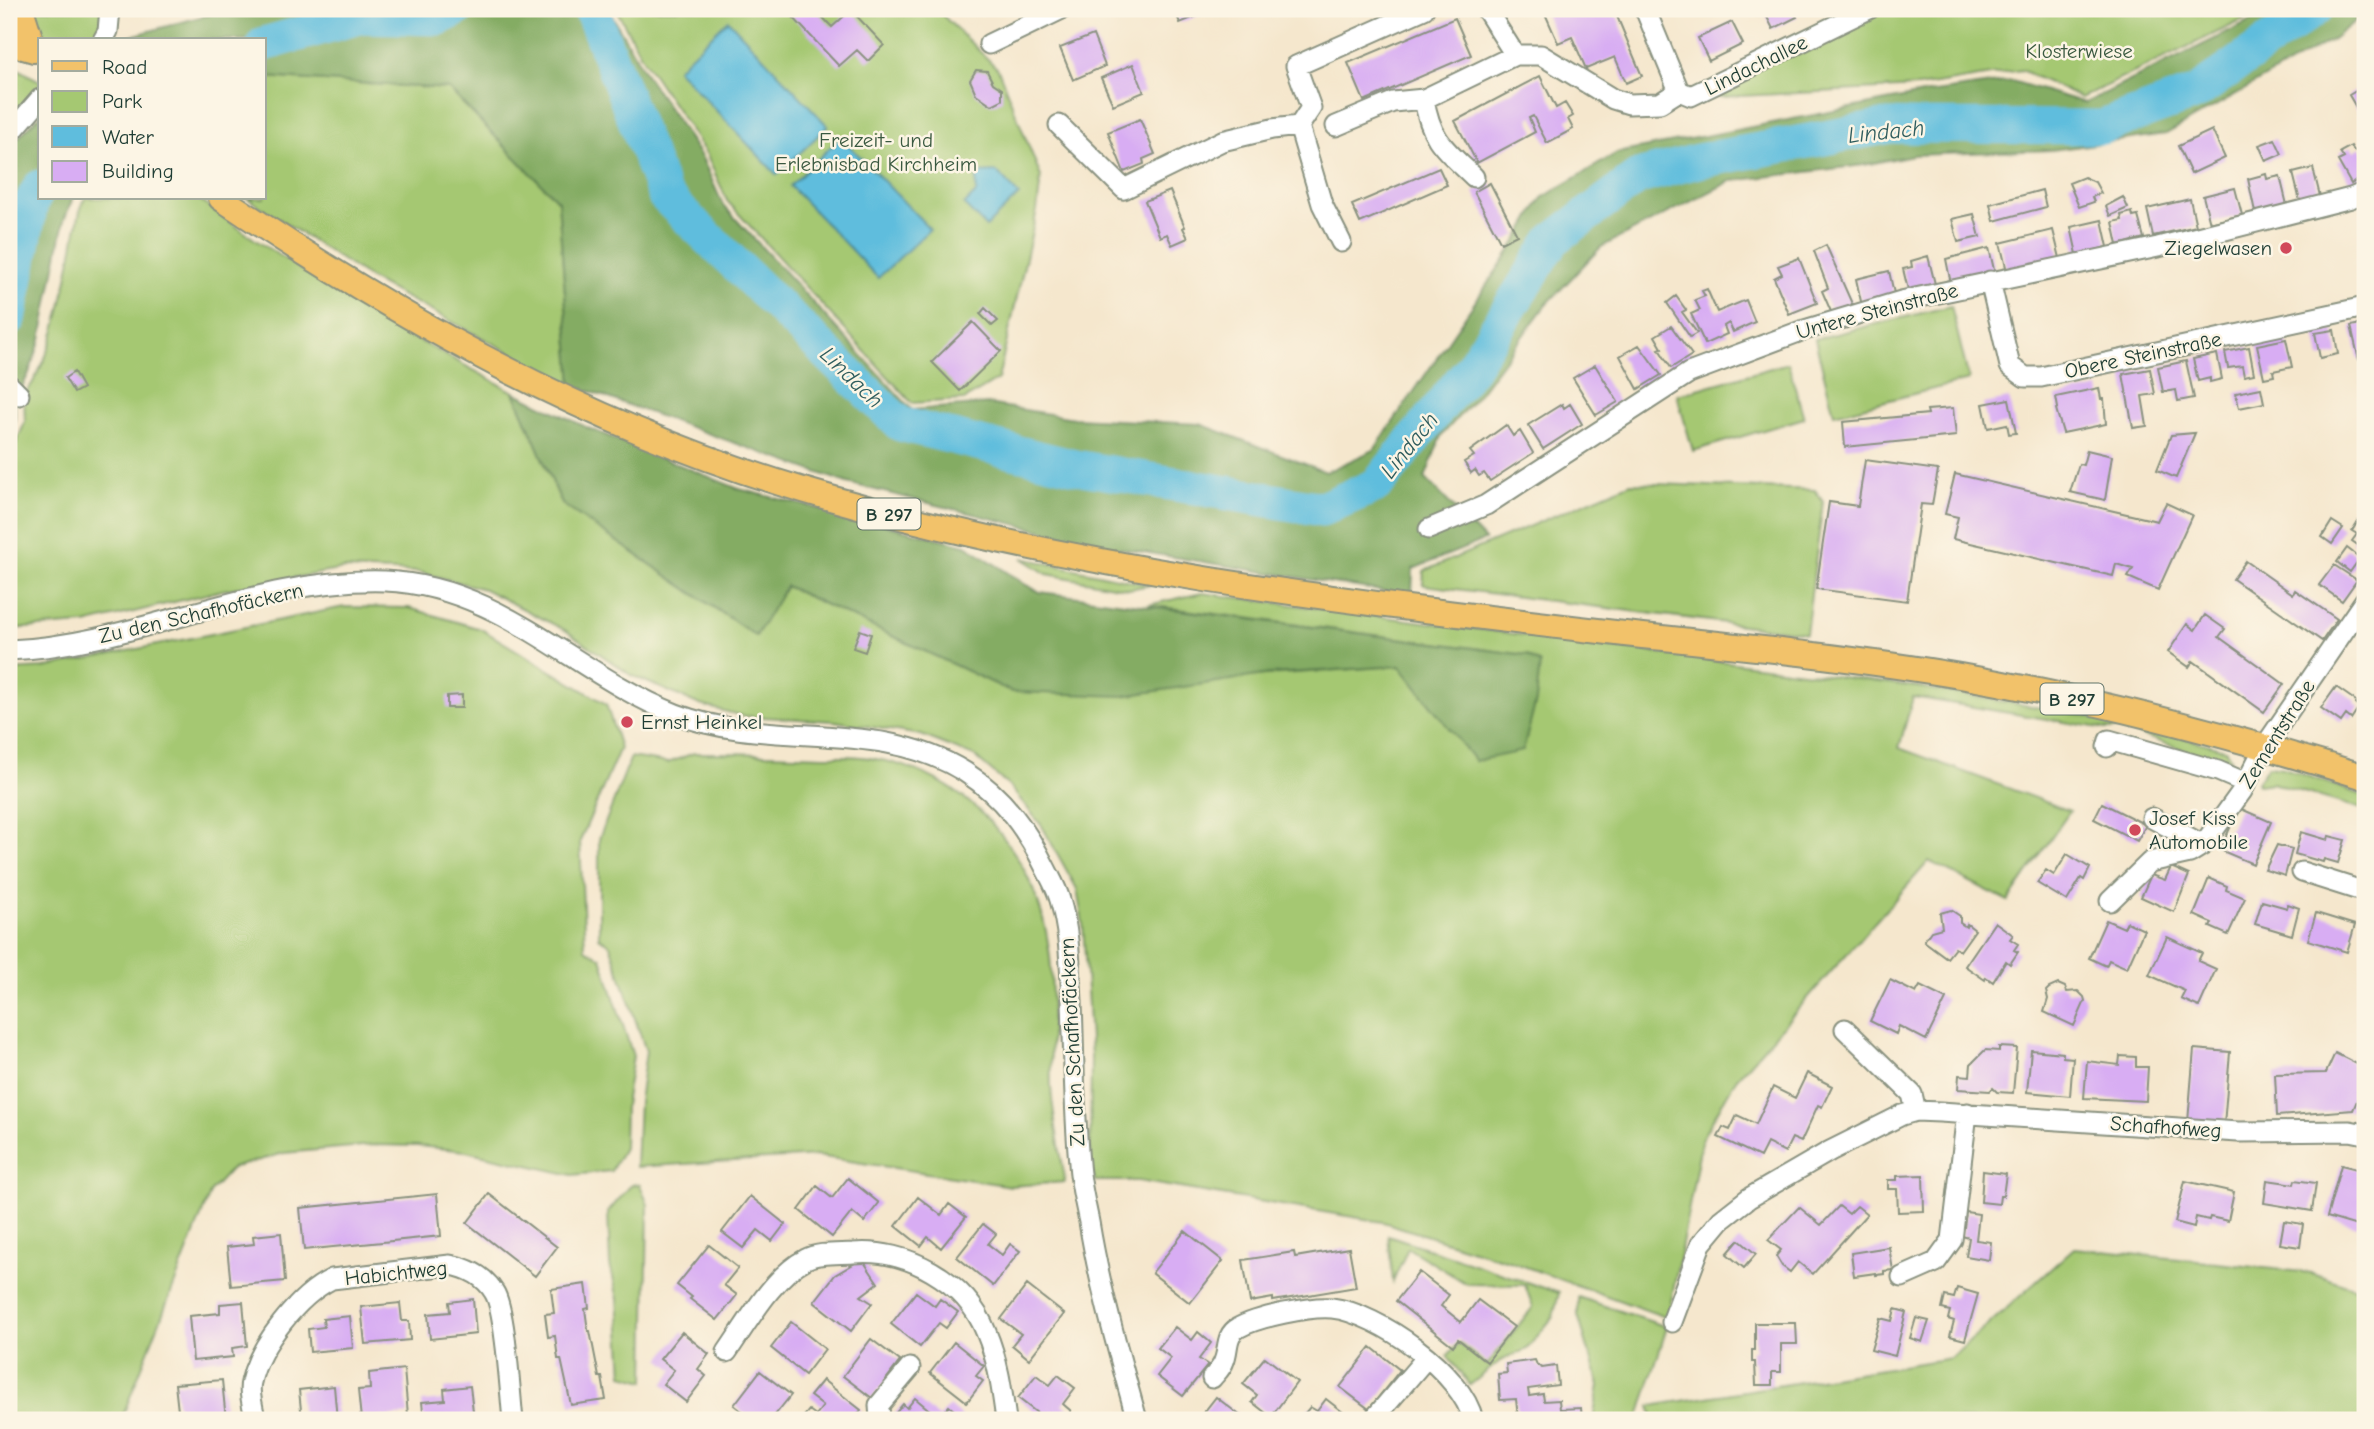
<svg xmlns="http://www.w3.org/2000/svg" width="2374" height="1429" viewBox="0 0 2374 1429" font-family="'Comic Neue',sans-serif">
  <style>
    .green { fill: #a5c872; stroke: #628253; stroke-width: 2 }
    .forest { fill: #84ac64; stroke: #52744c; stroke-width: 2 }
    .water { fill: #5fbddd; stroke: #3f7d88; stroke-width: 2 }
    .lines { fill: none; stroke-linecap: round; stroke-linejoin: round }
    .river { stroke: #5fbddd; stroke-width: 35 }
    .building { fill: #d8adf3 }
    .minor-casing { stroke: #8a9280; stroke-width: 23 }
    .major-casing { stroke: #8a9280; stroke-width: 28 }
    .minor { stroke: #fff; stroke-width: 19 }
    .major { stroke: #f2c26a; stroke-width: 24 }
    .poi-dot { fill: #d1495b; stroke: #fcf5e5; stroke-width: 2.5 }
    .labels { text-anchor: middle; stroke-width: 5; stroke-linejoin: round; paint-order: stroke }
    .shield { fill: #fcf5e5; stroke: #617469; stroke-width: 2 }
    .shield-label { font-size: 19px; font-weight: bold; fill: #1f3d34 }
    .park-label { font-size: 21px; fill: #3a5940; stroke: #fcf5e5 }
    .street-label { font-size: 21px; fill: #1f3d34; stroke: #fcf5e5 }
    .poi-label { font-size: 21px; fill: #1f3d34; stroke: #fcf5e5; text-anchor: start }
    .water-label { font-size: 23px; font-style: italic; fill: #2f5d5e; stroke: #fcf5e5 }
  </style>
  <rect width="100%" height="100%" fill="#fcf5e5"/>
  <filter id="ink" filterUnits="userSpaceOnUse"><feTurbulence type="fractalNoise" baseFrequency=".0143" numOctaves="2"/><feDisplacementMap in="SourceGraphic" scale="14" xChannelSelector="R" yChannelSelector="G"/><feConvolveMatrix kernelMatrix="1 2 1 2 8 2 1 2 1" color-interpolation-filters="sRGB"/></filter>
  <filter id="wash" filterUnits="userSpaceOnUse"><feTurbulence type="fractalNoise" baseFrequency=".00686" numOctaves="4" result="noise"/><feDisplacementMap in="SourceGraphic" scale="28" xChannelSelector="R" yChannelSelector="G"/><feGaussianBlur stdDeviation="1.57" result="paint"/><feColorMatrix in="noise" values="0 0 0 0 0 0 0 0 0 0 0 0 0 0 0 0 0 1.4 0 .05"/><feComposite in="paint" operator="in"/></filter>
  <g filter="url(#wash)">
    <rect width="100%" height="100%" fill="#f5e7cd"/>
    <path class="green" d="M30,9H102L101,27L94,40H47Z
      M616,9H936L998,69L1041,177L1037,210L998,379L964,400L912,403L727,201L707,155L643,59Z
      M1876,9H2266L2081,98L2021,70L1918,87L1720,97L1715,90Z
      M9,64L40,81V88L20,109L9,103Z
      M264,77L449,89L558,201L572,385L374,281L247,198H264Z
      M85,198H197L254,239L368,313L514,392L562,504L756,636L785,586L1012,692L1400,666L1475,761L1527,655L1148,605L1202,593L1917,687L2124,722L2225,749L2231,759H2211L2120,728L2106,729L1913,697L1899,748L2070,811L2008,901L1929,861L1736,1079L1702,1138L1668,1318L1515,1263L1383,1222L1138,1181H1095L1090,1163L1091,1056L1083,924L1077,889L1042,826L1011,788L974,756L921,735L834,721L743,716L700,705L631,675L565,630L484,589L419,572L344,569L223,590L85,624L9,629V461L25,422L24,396C61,345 67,272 80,211Z
      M1951,306L1969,380L1834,414L1815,339Z
      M1788,363L1804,418L1693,451L1677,395Z
      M1631,483L1815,490L1823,502L1806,633L1423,585L1424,571Z
      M1022,558L1150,585L1129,589L1047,574Z
      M344,607L409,608L481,629L606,704L620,748L580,841L585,949L601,958L633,1056L625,1105L624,1148L611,1171L572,1175L466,1151L418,1146L374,1145L284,1153L232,1168L211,1191L121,1420H9V670L44,668Z
      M694,753C737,753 779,754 822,756C838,756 854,755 870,758C967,772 1037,854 1049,949C1055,992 1049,1043 1051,1087C1053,1119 1061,1151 1065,1182L1011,1186L817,1156L636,1167L639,1102L646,1051L610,945L599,937V839L631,757L668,763Z
      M2268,766L2284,768L2365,796V810L2272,783L2259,785L2257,782Z
      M632,1184L640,1185L648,1205L645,1381L623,1375L618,1299L610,1265L608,1212Z
      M1388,1235L1559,1293L1553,1317L1527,1349L1500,1361L1470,1385L1447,1356L1459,1343L1487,1365L1533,1307L1525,1285L1467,1284L1408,1248L1393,1282Z
      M2074,1248L2312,1273L2355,1288H2365V1420H1654L1650,1406L1951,1358Z
      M1578,1297L1667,1327L1638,1420H1593L1599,1385L1578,1315Z"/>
    <path class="forest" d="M229,9H608L647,76L702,158L723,205L912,410L988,404L1074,418L1200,424L1326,472L1374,450L1518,239L1542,198L1617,153L1928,93L2012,81L2085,103L2275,9H2365V13L2333,39L2166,134L2052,150L1913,155L1864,165L1731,181L1601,247L1546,305L1478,395L1441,436L1425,478L1485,540L1413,569L1412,596L1100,545L847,483L572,385L558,201L449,89L264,77V40H117Z
      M40,115V198H73L64,220L41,339L29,373L15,401V421L9,432V147Z
      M514,392L588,428L739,489L966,545L1026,585L1040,592L1527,655L1540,664L1536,701L1523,751L1475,761L1400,666L1271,674L1123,696L1012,692L786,586L756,636L562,504Z"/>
    <path class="water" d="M728,20L828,126L777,175L677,69Z
      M841,137L930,229L878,278L790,186Z
      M997,172L1019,195L986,227L964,205L976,193L977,173Z"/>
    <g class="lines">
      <path class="river" d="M591,9L665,196L900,424L1075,467L1322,509L1377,485L1472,367L1553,240L1638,177L1698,161L1891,126L2102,127L2196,93L2315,9
        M264,44L363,16L439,18L457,9
        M9,319L31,203L40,187"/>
    </g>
    <g id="blocks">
      <path class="building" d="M793,9H815L832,27L851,10L884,45L868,61L857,50L839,66L789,13Z
        M1174,9H1214L1180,23Z
        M1543,9H1614L1642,76L1626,83L1615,57L1586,69L1572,37L1558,43Z
        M1763,9H1793L1797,17L1773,29Z
        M1455,18L1471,55L1364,101L1348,63Z
        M1732,22L1743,44L1709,61L1698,38Z
        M1093,35L1105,66L1073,80L1060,48Z
        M1133,64L1144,92L1113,105L1101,78Z
        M976,70L987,71L993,83L1002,89V100L992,105L976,94L970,80Z
        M1540,76L1556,108L1565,103L1573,116L1568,119L1573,129L1547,143L1533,116L1529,118L1535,132L1477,163L1455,121Z
        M2361,88L2363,91L2365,90V123L2349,95Z
        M1140,119L1155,154L1143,159L1144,164L1124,172L1108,132Z
        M2212,130L2225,158L2191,174L2178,146Z
        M2275,139L2282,154L2266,161L2259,145Z
        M2351,146L2354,151L2361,147L2365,154V175L2351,184L2338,161L2344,158L2340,152Z
        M1439,168L1447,185L1360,223L1352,205Z
        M2313,168L2320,196L2300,201L2293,173Z
        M2266,174L2267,179L2280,176L2287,205L2255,212L2248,179Z
        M2084,177L2095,182L2101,193L2092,197L2094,202L2079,207L2069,183Z
        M1490,183L1517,235L1501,243L1474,192Z
        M2235,188L2242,215L2210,223L2203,196Z
        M2042,190L2046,207L1994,221L1990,204Z
        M1170,191L1185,227L1183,228L1188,238L1172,245L1167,234L1160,237L1145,201Z
        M2123,197L2128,208L2110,216L2106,206Z
        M2190,199L2196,226L2153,236L2147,209Z
        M2132,212L2133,217L2138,216L2144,238L2118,245L2113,222L2122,220L2121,215Z
        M1974,214L1980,237L1958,242L1952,219Z
        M2102,220L2108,247L2077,254L2071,227Z
        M2053,230L2060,258L2007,271L2000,243Z
        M1826,245L1853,306L1832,314L1822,291L1828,288L1814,251Z
        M1989,248L1995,274L1951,284L1946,259Z
        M1928,256L1936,288L1909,294L1903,269L1912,267L1911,261Z
        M1799,258L1817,303L1789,314L1774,278L1782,274L1778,266Z
        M1889,271L1895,298L1862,306L1856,279Z
        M1707,289L1717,312L1746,300L1755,322L1733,332L1729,323L1724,326L1727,334L1705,344L1691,314L1700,310L1695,300L1705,296L1702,291Z
        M1676,296L1686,310L1682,312L1697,333L1690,337L1667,303Z
        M985,308L998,321L992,326L980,314Z
        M973,322L1001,351L960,391L932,362Z
        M2365,323V359L2359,360L2351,326Z
        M1671,326L1692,355L1671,368L1659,349L1662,348L1655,336Z
        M2334,330L2338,354L2320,358L2315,333Z
        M2286,339L2292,367L2273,371L2274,376L2264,378L2257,345Z
        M1639,345L1661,375L1638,389L1620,356Z
        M2249,347L2254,374L2244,376L2242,366L2228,368L2225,352Z
        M2217,354L2222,379L2210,382V378L2198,381L2193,359Z
        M2186,361L2194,398L2178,401L2176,390L2163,392L2158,367Z
        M1595,365L1618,402L1596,415L1573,378Z
        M2150,369L2155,394L2142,396L2147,426L2133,428L2123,374Z
        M74,372L83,388L74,393L65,378Z
        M2099,388L2101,399H2104L2106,424L2063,433L2056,409L2058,408L2056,397Z
        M2261,388L2264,403L2239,408L2236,393Z
        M2009,399L2016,433L2009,434L2007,424L1988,428L1983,404Z
        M1562,404L1564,408L1570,404L1582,424L1543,449L1528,425Z
        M1953,408L1956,436L1845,447L1843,422L1928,414L1927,410Z
        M1506,425L1513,436L1520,431L1533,453L1490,481L1484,473L1479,476L1475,470L1471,473L1464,462L1474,456L1470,451Z
        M2195,433L2176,478L2157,470L2171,435Z
        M2087,450L2112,456L2105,500L2070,492L2079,464L2083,465Z
        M1865,460L1938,470L1932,505L1921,504L1907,601L1816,589L1829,502L1858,506Z
        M1955,474L2157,521L2166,503L2192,515L2158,590L2128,577L2133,569L2116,564L2113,576L1953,539L1958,517L1945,514Z
        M2332,521L2343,528L2332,544L2322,537Z
        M2358,521L2363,525L2365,522V550L2352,541L2357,534L2352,531Z
        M2347,548L2360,558L2350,572L2337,562Z
        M2246,561L2293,594L2295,590L2337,619L2322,641L2233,579Z
        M2334,565L2357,580L2342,601L2319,585Z
        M2205,615L2225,629L2219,637L2284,684L2264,712L2193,661L2189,667L2168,652L2187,624L2195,630Z
        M860,630L871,634L865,652L853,648Z
        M2336,687L2356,701L2355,703L2359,707L2351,719L2346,715L2341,722L2321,708Z
        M462,695V708H447V696Z
        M2102,803L2146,825L2137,841L2094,819Z
        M2239,808L2271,822L2253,864L2220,850Z
        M2301,832L2328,840L2329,836L2345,840L2338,863L2324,859L2323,862L2295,854Z
        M2277,845L2292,849L2285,876L2265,870Z
        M2067,854L2090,868L2084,880L2081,878L2067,901L2037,883L2046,870L2054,875Z
        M2171,867L2189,875L2174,912L2141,897L2151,875L2165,880Z
        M2209,878L2227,886L2226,890L2245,898L2228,935L2210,927L2212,923L2194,915Z
        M2262,901L2287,908L2288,904L2299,908L2292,935L2255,924Z
        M1951,910L1960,916V923L1966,927L1967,924L1975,930L1960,951L1955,948L1947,958L1924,941L1931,931L1942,928L1940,913Z
        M2316,913L2355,925L2347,952L2308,940Z
        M2106,920L2124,928L2127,922L2144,930L2127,968L2109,960L2106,966L2089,958Z
        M1995,922L2013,935L2010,939L2018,944L2014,950L2018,952L2010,964L2006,961L1993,982L1986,977L1985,980L1965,966Z
        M2167,937L2202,953L2198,961L2216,969L2199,1007L2181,999L2185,991L2149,975Z
        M1890,980L1916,993L1920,986L1946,999L1926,1040L1899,1026L1896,1034L1870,1021Z
        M2058,984L2065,987L2067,992L2078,991L2084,997L2085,1001L2074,1026L2044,1012L2048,999L2046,991L2049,988Z
        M1999,1047L2017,1048L2013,1093L1997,1092L1993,1088L1990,1091L1958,1089L1959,1075L1970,1076L1971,1064L1985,1050L1999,1051Z
        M2194,1049L2230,1052L2224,1125L2188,1122Z
        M2031,1050L2063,1053V1057L2073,1058L2070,1096L2027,1092Z
        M2335,1053L2365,1068V1082L2353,1110L2277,1116L2275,1074L2326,1073Z
        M2120,1056L2136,1057V1067H2148L2146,1101L2084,1098L2087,1061L2119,1065Z
        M1807,1073L1832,1086L1822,1107L1818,1105L1801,1142L1792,1138L1785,1152L1767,1143L1760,1157L1718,1137L1723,1127L1730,1130L1737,1115L1756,1124L1773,1087L1795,1098Z
        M2341,1165L2365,1171V1225L2357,1226L2327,1217Z
        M1983,1171L2006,1174L2003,1196H2000L1999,1204L1981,1202Z
        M1923,1175L1924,1211L1898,1212L1897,1189H1888V1180H1897V1176Z
        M848,1178L879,1203L864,1222L852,1212L832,1237L799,1210L817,1186L832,1198Z
        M2267,1180L2294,1184L2295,1180L2316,1183L2312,1211L2264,1203Z
        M2185,1181L2234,1192L2228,1221L2210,1217L2209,1220L2196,1217L2194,1227L2175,1222Z
        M437,1194L441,1236L304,1250L300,1208Z
        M489,1194L557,1247L535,1276L467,1223Z
        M750,1196L785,1224L772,1241L758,1230L743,1248L722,1232Z
        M918,1197L941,1215L949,1204L966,1217L941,1248L928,1237L921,1246L896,1226Z
        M1839,1206L1849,1214L1857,1206L1867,1214L1813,1274L1798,1262L1790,1272L1782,1266L1776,1256L1781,1250L1768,1240L1799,1207L1821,1225Z
        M1966,1212L1979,1214L1976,1240L1991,1242L1989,1260L1966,1256L1969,1238L1962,1236Z
        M2284,1221L2303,1224L2300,1247L2280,1244Z
        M983,1224L996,1234L988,1244L1002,1255L1010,1244L1020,1251L993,1286L957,1257Z
        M1185,1231L1223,1261L1190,1303L1152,1273Z
        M281,1233L285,1281L231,1286L227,1247L254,1244L253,1236Z
        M1739,1240L1756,1254L1744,1268L1727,1254Z
        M709,1245L738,1268L724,1285L737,1295L717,1320L690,1299L692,1297L677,1285Z
        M1889,1247L1893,1270L1884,1271V1274L1876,1275V1273L1854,1276L1851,1253Z
        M1349,1248L1356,1287L1273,1301V1298L1250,1302L1243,1260L1294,1252L1295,1257Z
        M862,1259L878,1283L861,1296L872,1303L851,1331L814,1302L835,1275Z
        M1419,1272L1449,1295L1441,1306L1461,1322L1478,1300L1514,1327L1487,1362L1458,1339L1453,1346L1396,1301Z
        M586,1284L589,1308L585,1309L588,1331H590L599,1377H602L606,1400L571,1405L561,1359H558L555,1336L548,1337L545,1314L554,1313L551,1289Z
        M1027,1285L1064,1314L1029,1359L1012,1345L1021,1334L1001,1319Z
        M1957,1288L1978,1294L1965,1340L1950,1336L1954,1321L1948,1319L1950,1311L1942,1309L1945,1296L1954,1298Z
        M916,1292L935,1306L940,1299L958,1312L946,1328L939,1323L920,1347L891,1324Z
        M473,1299L476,1334L430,1339L428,1314L450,1312L449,1302Z
        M243,1302L247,1346L232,1348L233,1357L193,1361L189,1316L220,1313V1304Z
        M400,1303L402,1321H409L410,1340L365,1344L361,1307Z
        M1895,1309L1906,1312L1895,1356L1871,1350L1880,1318L1892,1321Z
        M350,1316L353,1348L310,1352L308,1329L324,1327L323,1319Z
        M1916,1318L1929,1321L1922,1342L1910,1338Z
        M791,1322L825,1349L805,1375L771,1348Z
        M1755,1323H1796L1797,1344H1781V1372H1772V1385H1756L1755,1362H1752V1350H1755Z
        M1175,1327L1192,1340L1198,1332L1211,1343L1199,1359L1208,1365L1183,1396L1157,1376L1171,1358L1158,1348Z
        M682,1332L709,1354L698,1369L706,1376L686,1402L663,1384L674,1370L660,1359Z
        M871,1339L900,1361L872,1398L843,1376Z
        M954,1342L984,1366L976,1376L983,1381L967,1402L930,1373Z
        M1371,1347L1400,1370L1369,1409L1340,1387Z
        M1265,1357L1297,1382L1271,1417L1252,1402L1257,1395L1243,1384Z
        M1535,1360L1537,1365L1542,1368L1556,1366L1558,1385L1528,1389L1529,1396L1543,1394L1544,1401L1559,1400L1560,1409L1581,1408L1582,1420H1530L1529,1416L1518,1418L1516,1399L1500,1400L1498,1374L1507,1373L1506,1364Z
        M404,1369L408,1415L361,1419L358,1390L370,1389L369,1373Z
        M760,1371L791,1395L771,1420H753L734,1405Z
        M1036,1375L1050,1385L1058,1375L1075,1388L1063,1404L1071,1411L1064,1420H1046L1018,1398Z
        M222,1380L226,1420H179L175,1384Z
        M823,1380L861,1410L853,1420H801L809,1410L816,1415L823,1406L810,1396Z
        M334,1386L337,1420H302L299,1390Z
        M470,1386L474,1420H424L422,1402L445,1400L444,1389Z
        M1216,1397L1246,1420H1198Z
        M915,1398L939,1418L949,1406L963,1418L961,1420H890L903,1404L907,1408Z
        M1326,1399L1353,1420H1299L1310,1407L1317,1411Z"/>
    </g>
  </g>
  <g filter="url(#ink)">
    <use href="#blocks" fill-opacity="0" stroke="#8a9280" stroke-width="2"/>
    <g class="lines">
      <g class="minor-casing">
        <path id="minor" d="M1486,9L1515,55
          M1645,9L1679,91
          M103,40L108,31L110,9
          M989,44L1062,9
          M1679,91L1691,96L1869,9
          M1424,99C1431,141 1445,149 1474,177
          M1059,125L1124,189L1222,141L1272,129L1299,126L1311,108L1296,66L1424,9
          M1299,126L1322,204L1341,242
          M1336,126L1393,102L1424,99L1515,55H1541L1613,99L1629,104L1660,103L1679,91
          M9,135L40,99
          M1990,281L2010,366L2025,377H2041L2365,307
          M9,385L19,395
          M1429,529L1486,505L1689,373L1801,331L1901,301L2158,247L2351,198L2365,192
          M9,650C137,645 255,577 385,581C502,586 574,674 676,714C770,750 877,717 965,772C1003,796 1027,830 1046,869C1051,879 1057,889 1060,900C1070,933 1070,968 1072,1001C1074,1055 1074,1109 1079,1163C1080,1183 1085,1202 1089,1222C1100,1289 1119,1354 1137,1420
          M2107,747L2109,740L2218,771L2246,783
          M2152,818L2203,845
          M2302,872L2365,892
          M2110,901L2150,862L2190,853L2203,845L2242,791L2265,746L2365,600
          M1845,1029L1912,1094L1916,1111
          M1902,1277L1936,1262L1952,1240L1967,1113
          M1672,1322L1701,1244L1721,1220L1749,1198L1830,1151L1902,1115L1916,1111L1940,1112L2238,1132L2350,1131L2365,1134
          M727,1352C748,1322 773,1276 806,1259C818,1252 839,1254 853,1253C906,1248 966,1281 986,1332C998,1360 1002,1390 1006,1420
          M1212,1378C1216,1373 1222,1368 1224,1361C1229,1350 1225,1335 1238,1328C1257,1317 1310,1306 1332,1308C1378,1313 1463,1373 1473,1420
          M255,1420C254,1409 248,1393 251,1382C259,1345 299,1295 332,1279L450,1265C468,1268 484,1276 494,1292C506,1310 510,1395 513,1420
          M880,1420L879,1405L910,1368
          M1373,1420L1427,1357"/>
      </g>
      <g class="major-casing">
        <path id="major" d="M21,9L34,50
          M9,43L34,50
          M221,198C401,320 594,428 803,490C1070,570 1349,602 1625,634C1737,646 1849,657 1960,676C2098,700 2232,736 2365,777"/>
      </g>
      <use href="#minor" class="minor"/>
      <use href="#major" class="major"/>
    </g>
  </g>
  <g class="poi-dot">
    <circle cx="2286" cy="248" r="7"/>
    <circle cx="627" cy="722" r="7"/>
    <circle cx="2135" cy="830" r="7"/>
  </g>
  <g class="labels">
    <g class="shield">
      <rect x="857.5" y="498.5" width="63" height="31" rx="5"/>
      <rect x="2040.5" y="683.5" width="63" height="31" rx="5"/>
    </g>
    <g class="shield-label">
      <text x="889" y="521">B 297</text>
      <text x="2072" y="706">B 297</text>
    </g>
    <g class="park-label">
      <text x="2079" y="58">Klosterwiese</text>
      <text x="876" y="147">Freizeit- und<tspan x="876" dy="24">Erlebnisbad Kirchheim</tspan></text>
    </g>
    <g class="street-label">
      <text transform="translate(1756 65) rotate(-26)" y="7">Lindachallee</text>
      <text transform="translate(1877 311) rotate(-15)" y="7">Untere Steinstraße</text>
      <text transform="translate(2143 355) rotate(-12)" y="7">Obere Steinstraße</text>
      <text transform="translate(201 613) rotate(-13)" y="7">Zu den Schafhofäckern</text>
      <text transform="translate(2277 734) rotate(-58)" y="7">Zementstraße</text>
      <text transform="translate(1072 1042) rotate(-93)" y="7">Zu den Schafhofäckern</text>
      <text transform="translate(2166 1127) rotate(4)" y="7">Schafhofweg</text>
      <text transform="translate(396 1273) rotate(-6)" y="7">Habichtweg</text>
    </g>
    <g class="poi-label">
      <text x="2272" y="255" text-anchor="end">Ziegelwasen</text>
      <text x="641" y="729">Ernst Heinkel</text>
      <text x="2149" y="825">Josef Kiss<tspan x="2149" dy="24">Automobile</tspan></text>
    </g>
    <g class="water-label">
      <text transform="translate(1886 131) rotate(-6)" y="8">Lindach</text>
      <text transform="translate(852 377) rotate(44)" y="8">Lindach</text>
      <text transform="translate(1409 445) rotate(-51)" y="8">Lindach</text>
    </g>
  </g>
  <rect width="2374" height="1429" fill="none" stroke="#fcf5e5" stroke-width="35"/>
  <rect x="38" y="38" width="228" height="161" fill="#fcf5e5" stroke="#a4ab9e" stroke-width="2"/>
  <rect x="52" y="61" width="35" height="10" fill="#f2c26a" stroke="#a4ab9e" stroke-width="2"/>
  <text x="102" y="74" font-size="21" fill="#1f3d34">Road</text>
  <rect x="52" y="91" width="35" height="21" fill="#a5c872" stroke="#a4ab9e" stroke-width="2"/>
  <text x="102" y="108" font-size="21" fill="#1f3d34">Park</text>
  <rect x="52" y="126" width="35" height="21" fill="#5fbddd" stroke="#a4ab9e" stroke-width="2"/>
  <text x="102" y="144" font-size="21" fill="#1f3d34">Water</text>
  <rect x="52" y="161" width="35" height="21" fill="#d8adf3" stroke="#a4ab9e" stroke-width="2"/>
  <text x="102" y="178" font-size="21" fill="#1f3d34">Building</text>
</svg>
